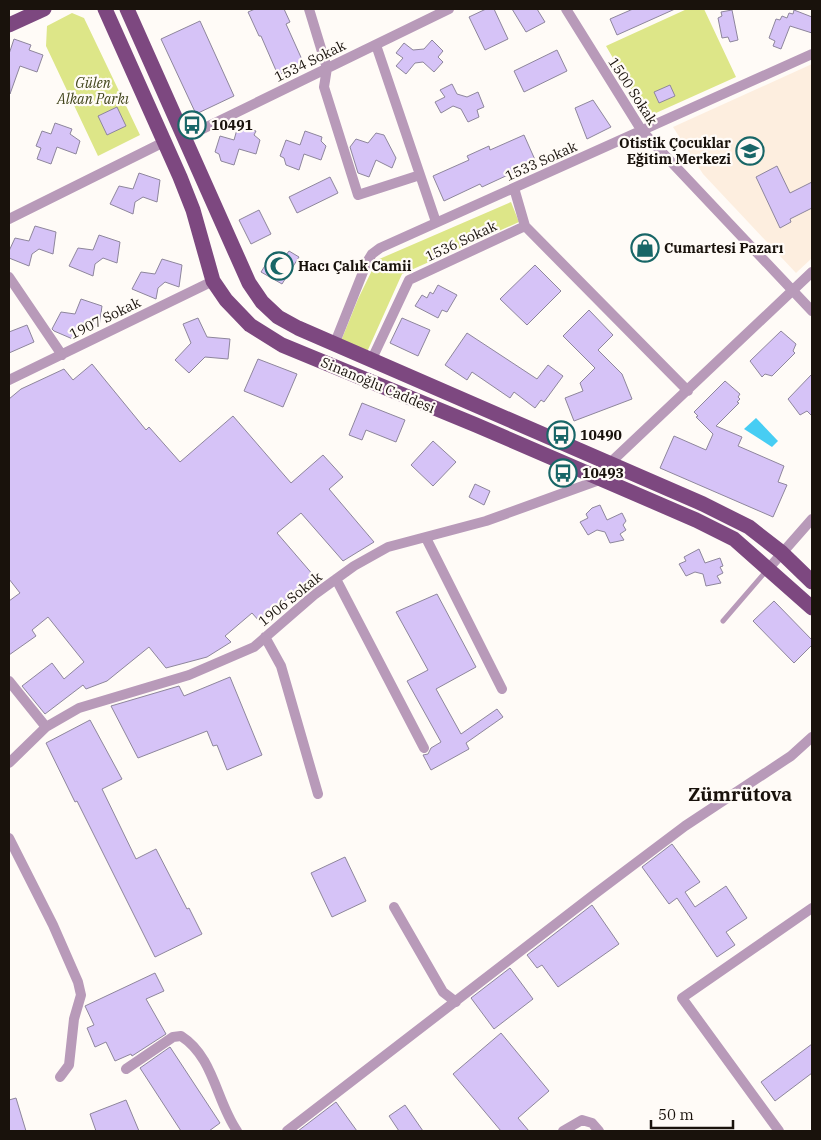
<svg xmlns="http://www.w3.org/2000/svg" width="821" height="1140" viewBox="0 0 821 1140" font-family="'IBM Plex Serif',serif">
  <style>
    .built { fill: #fdeedf }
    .green { fill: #dde688 }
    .water { fill: #47cdf3 }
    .building { fill: #d6c3f7; stroke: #8e869c }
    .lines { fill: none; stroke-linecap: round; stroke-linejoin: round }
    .lane { stroke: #b89ab9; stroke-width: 5 }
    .street { stroke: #b89ab9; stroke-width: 10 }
    .primary { stroke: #7d4880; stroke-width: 15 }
    .labels { text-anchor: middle; stroke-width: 4.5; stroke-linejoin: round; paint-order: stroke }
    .street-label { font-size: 14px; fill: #19120c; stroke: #fffbf7 }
    .park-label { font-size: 14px; font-style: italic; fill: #40441a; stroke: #fffbf7 }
    .poi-label { font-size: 14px; font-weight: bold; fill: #19120c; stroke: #fffbf7; text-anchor: start }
    .district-label { font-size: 19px; font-weight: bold; fill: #19120c; stroke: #fffbf7 }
  </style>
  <rect width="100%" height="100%" fill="#fffbf7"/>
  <path class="built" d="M812,64V258L796,273L703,174L673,127Z"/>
  <path class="green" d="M687,9H704L736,77L647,117L606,46Z
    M72,13L84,18L140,135L98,156L46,46L47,26Z
    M511,202L519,222L402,274L367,352L341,341L358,299L377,260Z"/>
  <path class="water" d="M756,418L778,441L772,447L744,429Z"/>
  <path class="building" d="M255,9H284L290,22L286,24L304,64L278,75L261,36H259L248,12Z
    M486,9H494L508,39L485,50L469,17Z
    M512,9H537L545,22L526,32Z
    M633,9H675L617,35L610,19Z
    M732,10L738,40L730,42L728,37L722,38L718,18L722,16L721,12Z
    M794,10L812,17V33L790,26L781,49L773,46L775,41L769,38L776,19L780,20L782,16L787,18L789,13L793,14Z
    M200,21L234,96L196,114L161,39Z
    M14,39L31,45L29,50L43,55L37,72L20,66L10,94L9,54Z
    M432,40L443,51L438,57L443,62L434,72L423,62L415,63L406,74L396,66L403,58L396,53L404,43L413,50L424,49Z
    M557,50L567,71L524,92L514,71Z
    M452,84L457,94L467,97L478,92L484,107L477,110L479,117L468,122L461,109L453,106L441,113L435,102L445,97L440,90Z
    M670,85L675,96L659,103L654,92Z
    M593,100L611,127L587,139L575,108Z
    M117,107L126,126L107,135L98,116Z
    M55,123L72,129L70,134L80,141L76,154L57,147L51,164L37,159L41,148L36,146L42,131L51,134Z
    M238,126L256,131L254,135L260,140L256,154L239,149L234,165L221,161L219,154L215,152L220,136L234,140Z
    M305,131L322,137L321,141L326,146L321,160L304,154L299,170L286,165L284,158L280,156L286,140L300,145Z
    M376,133L384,135L396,158L392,168L376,160L369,177L358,173L350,147L356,139L368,143Z
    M524,135L536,162L482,187L480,184L444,201L433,176L469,160L467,156L489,146L490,150Z
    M777,166L790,193L812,182V208L790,219L791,222L780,228L756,177Z
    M139,173L160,180L157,202L143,197L135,202L133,214L110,204L119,186L133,189Z
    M330,177L338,193L297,213L289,197Z
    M259,210L271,234L251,244L239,220Z
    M35,226L56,232L53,254L39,249L32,254L29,266L9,258V251L15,238L29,241Z
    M99,235L120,242L117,263L103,258L95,264L93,276L69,266L78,248L93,250Z
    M289,251L299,257L282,284L261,272L273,253L283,259Z
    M162,259L182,265L179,287L165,282L158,288L156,299L132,289L141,272L155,274Z
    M535,265L561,291L527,325L500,299Z
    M438,285L457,295L447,312L442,310L438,318L415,306L422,295L427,298L430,292L433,294Z
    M81,299L102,306L99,327L85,322L77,328L75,340L54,331L52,329L61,312L75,314Z
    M589,310L613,335L598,350L622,374L632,399L574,421L565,398L583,391L580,383L595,368L563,336Z
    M198,318L207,337L230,339L228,359L205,357L189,373L175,360L191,343L183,324Z
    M402,318L430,330L418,356L390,343Z
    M27,325L34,342L9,353V332Z
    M781,331L796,344L793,351L795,353L772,376L765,374L762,377L750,361Z
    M467,333L537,379L548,365L563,376L544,402L541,400L535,408L514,392L510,398L472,372L467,380L445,365Z
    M258,359L297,374L283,407L244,391Z
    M92,364L146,430L149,427L180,462L233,416L291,483L323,455L343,477L329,489L374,542L343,561L301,513L277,533L314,576L260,622L252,613L225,636L231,642L207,657L166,668L149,647L107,681L86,689L83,685L45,714L22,686L52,663L64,679L84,662L48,617L32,630L36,636L9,655V601L20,593L9,579V399L21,389L64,369L73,380Z
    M812,374V416L807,411L800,415L788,399Z
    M725,381L740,394L738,397L740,399L737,402L739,403L716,426L742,437L738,446L784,466L778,482L787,485L773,517L660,468L674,436L706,450L713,434L696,417L698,416L694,412Z
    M362,403L405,420L396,442L366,430L362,440L349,435Z
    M433,441L456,462L433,486L411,465Z
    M475,484L490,491L484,505L469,497Z
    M600,505L607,520L622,513L626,521L623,525L626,530L620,534L624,540L610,543L605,532L597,530L588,535L580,522L588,518L586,514L592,508Z
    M699,549L705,563L720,558L723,566L720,567L723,573L717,576L721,583L706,586L703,574L695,572L686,576L679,564L686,561L684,557Z
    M437,594L476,667L436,689L461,734L497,709L503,717L466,743L469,749L431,770L423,755L428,754L431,748L441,742L407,681L428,670L396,612Z
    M774,601L812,640V645L794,663L753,621Z
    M230,677L262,755L227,770L217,745L213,746L207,731L138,758L111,706L179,686L184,696Z
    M90,720L122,779L102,789L136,859L156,849L187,909L189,908L202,934L155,957L77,801L75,802L46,743Z
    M672,844L700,882L685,892L695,907L726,886L747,918L726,932L735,945L717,957L677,898L669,904L642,867Z
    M345,857L366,901L332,917L311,873Z
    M592,905L619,944L558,987L542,965L537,968L527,955Z
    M510,968L533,999L494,1029L471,998Z
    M155,973L164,991L146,999L166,1034L132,1056L131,1054L115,1061L106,1042L95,1047L87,1028L94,1025L85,1006Z
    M501,1033L549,1091L518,1118L529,1131H501L453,1074Z
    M812,1044V1073L775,1101L761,1082Z
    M170,1047L220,1123L209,1131H181L140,1068Z
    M16,1098L26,1131H9V1100Z
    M126,1100L139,1131H96L90,1114Z
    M336,1102L357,1131H298Z
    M405,1105L423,1131H399L389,1116Z"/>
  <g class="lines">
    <path class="lane" d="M723,621L767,570"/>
    <path class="street" d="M309,9L327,68L324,87L358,195L420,175
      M566,9L642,131L812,311
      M376,45L436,222
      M184,138L449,9
      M514,188L525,226L688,391
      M9,219L166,141
      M9,277L62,355
      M334,345L367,262L372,254L380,248L812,54
      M371,361L409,280L525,226
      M9,380L213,281
      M610,463L812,272
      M426,538L502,689
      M769,568L812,519
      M336,579L424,748
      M265,637L281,666L318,794
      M9,681L46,727
      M9,763L46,727L79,708L189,675L254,647L314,595L354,566L388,547L486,521L602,479
      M9,838L53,925L78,982L81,995L74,1019L69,1065L60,1077
      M394,907L443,992L456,1002
      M126,1069L173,1037L181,1036C214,1057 216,1101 237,1131
      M287,1131L596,893L685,826L791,756L812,737
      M563,1131L582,1120L592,1123L599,1131
      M779,1131L682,998L812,908"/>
    <path class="primary" d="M105,9L180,177L193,210L213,281L226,300L250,325L282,345L476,425L696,520L734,539L812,608
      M127,9L249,283L262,302L278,317L298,328L703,504L749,527L781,552L812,582
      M9,25L44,9"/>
  </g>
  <defs>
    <g id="bus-ring" transform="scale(1.4375)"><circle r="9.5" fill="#fffbf7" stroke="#186667" stroke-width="1.5"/><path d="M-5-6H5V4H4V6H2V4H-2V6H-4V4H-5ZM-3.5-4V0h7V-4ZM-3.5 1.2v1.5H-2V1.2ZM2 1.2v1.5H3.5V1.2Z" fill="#186667"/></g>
    <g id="school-ring" transform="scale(1.4375)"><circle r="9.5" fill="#fffbf7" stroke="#186667" stroke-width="1.5"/><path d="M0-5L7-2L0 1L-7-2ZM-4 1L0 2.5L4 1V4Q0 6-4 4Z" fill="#186667"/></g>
    <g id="shop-ring" transform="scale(1.4375)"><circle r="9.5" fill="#fffbf7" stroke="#186667" stroke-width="1.5"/><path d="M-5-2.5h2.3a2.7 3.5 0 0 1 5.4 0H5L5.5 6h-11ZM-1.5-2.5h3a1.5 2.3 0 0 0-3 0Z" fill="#186667"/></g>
    <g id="mosque-ring" transform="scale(1.4375)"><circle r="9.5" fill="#fffbf7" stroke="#186667" stroke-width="1.5"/><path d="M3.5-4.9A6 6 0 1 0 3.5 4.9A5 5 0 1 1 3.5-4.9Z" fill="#186667"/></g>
  </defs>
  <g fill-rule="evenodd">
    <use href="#bus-ring" x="192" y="125"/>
    <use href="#school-ring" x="750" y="151"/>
    <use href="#shop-ring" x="645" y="248"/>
    <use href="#mosque-ring" x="279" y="266"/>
    <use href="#bus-ring" x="561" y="435"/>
    <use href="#bus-ring" x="563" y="473"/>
  </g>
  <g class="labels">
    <g class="street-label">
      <text transform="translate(310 61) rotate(-26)" y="5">1534 Sokak</text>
      <text transform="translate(633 91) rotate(57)" y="5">1500 Sokak</text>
      <text transform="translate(541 161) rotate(-24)" y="5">1533 Sokak</text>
      <text transform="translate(461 241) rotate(-25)" y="5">1536 Sokak</text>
      <text transform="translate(105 318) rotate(-26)" y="5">1907 Sokak</text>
      <text transform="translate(378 385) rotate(23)" y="5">Si̇nanoğlu Caddesi</text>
      <text transform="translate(290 599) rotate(-39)" y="5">1906 Sokak</text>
    </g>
    <g class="park-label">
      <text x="93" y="88">Gülen<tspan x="93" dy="16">Alkan Parkı</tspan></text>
    </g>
    <g class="poi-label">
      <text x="211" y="130">10491</text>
      <text x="731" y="148" text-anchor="end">Otistik Çocuklar<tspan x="731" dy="16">Eğitim Merkezi</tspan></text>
      <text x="664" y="253">Cumartesi Pazarı</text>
      <text x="298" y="271">Hacı Çalık Camii</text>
      <text x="580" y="440">10490</text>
      <text x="582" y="478">10493</text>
    </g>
    <g class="district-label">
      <text x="740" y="801">Zümrütova</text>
    </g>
  </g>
  <rect width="821" height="1140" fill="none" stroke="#19120c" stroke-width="20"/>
  <path d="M651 1120v8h82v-8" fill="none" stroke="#19120c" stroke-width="2.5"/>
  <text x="658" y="1120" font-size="15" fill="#19120c" stroke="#fffbf7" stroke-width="4" paint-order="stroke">50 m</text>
</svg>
